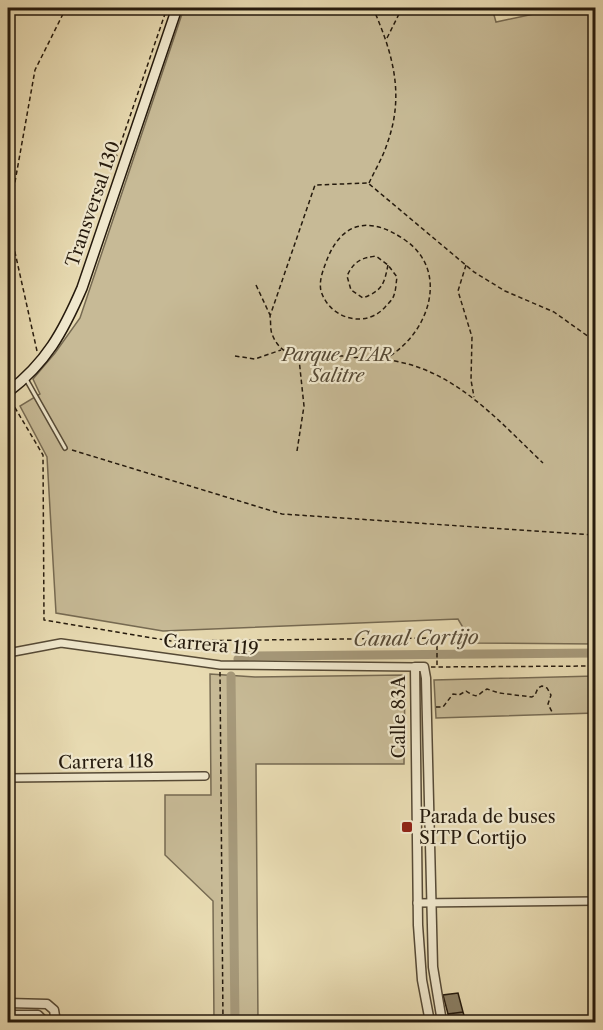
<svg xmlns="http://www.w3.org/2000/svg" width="603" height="1030" viewBox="0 0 603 1030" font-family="'Libre Caslon Text',serif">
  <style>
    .green { fill: #c7ba96; stroke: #766a52; stroke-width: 1.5 }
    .water { fill: #a6997a; stroke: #72664e; stroke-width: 1.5 }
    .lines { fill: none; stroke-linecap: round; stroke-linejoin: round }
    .canal { stroke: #a6997a; stroke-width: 9 }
    .building { fill: #8a7e63; stroke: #251a0d; stroke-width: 1.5 }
    .service-casing { stroke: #564a36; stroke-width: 6 }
    .minor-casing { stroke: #564a36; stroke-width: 10 }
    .tertiary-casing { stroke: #564a36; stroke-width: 11 }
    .secondary-casing { stroke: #251a0d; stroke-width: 12 }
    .path { stroke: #251a0d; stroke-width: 1.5; stroke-dasharray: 4.5 3; stroke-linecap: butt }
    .service { stroke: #f0e8cd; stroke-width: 3 }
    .minor { stroke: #f0e8cd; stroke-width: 7 }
    .tertiary { stroke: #f0e8cd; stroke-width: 8 }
    .secondary { stroke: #f0e8cd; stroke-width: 9 }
    .poi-dot { fill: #8f2418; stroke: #f0e8cd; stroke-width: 2 }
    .labels { text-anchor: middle; stroke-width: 4.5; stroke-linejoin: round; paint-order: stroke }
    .street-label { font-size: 18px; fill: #251a0d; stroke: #f0e8cd }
    .park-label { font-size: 18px; font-style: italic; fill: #564a36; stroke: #f0e8cd }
    .poi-label { font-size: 18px; fill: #251a0d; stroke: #f0e8cd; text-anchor: start }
    .water-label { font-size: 20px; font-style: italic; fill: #594d39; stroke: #f0e8cd }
  </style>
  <rect width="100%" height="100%" fill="#e8dbb2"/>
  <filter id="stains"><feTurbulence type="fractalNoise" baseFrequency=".00333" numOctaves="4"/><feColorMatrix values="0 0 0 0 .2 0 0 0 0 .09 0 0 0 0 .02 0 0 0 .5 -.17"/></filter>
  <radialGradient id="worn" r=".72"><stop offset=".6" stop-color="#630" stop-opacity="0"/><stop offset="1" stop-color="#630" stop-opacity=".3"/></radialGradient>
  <path class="green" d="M184,8H492L496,22L562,8H588L596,30L595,644L472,643L458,619L163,631L56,613L47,457L20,406L40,394L33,379L55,353L80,318Z
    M210,674L255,677L405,675L404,764H256L258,1022H214L213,901L165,855V795H211Z
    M595,676V713L436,718L434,680Z"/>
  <path class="water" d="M8,8H12L14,36L8,140Z"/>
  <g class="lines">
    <path class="canal" d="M238,659L249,656L596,653
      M231,676L235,1022"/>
  </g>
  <path class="building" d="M458,993L463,1012L448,1014L443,995Z
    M463,1012L466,1022H450L448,1014Z"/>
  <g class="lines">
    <g class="service-casing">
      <path id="service" d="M26,379L65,448"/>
    </g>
    <g class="minor-casing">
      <path id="minor" d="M8,653L61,643L220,665L415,667
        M8,778L205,776
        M417,903L596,901"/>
    </g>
    <g class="tertiary-casing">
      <path id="tertiary" d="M8,1003L47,1004L54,1010L56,1022
        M8,1015H38L45,1022
        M430,1022L422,980L418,925L415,667H424L426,678L433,967L442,1022"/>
    </g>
    <g class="secondary-casing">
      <path id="secondary" d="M8,392C46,363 63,332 82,288L177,8"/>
    </g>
    <path class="path" d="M387,38L402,8
      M113,166L167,8
      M369,183C375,170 383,157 387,144C405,95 393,54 373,8
      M388,265C384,284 383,290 363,298L351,290L347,276C354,261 361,258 376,256L388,265L397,277C396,283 396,290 394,295C393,299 389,303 386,306C367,329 330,320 321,291C319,282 322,273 325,265C340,221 369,215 405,240C450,271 429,333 388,357C380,362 354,357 343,356C318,355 284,366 272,334C270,329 271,321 270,316L315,185L368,183L474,272L505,291L554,312L596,342
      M466,265L458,291L472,337L471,380L474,397
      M256,285L270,315
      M37,351L8,221L35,70L66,8
      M235,356L255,359L281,350
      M387,359C398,362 411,364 423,369C471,388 506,428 543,463
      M11,401L43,455L44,620L171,641L437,638V667
      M72,450L282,514L596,535
      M297,451L304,406L299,359
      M431,667L596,666
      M220,672L223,1022
      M436,707H443L453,694L459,695L466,691C479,700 477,694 487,689L499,693L532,697L535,695L538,688L542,686L547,688L551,695L548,704L553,714"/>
    <use href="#service" class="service"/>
    <use href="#minor" class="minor"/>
    <use href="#tertiary" class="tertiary"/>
    <use href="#secondary" class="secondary"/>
  </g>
  <rect class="poi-dot" x="401" y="821" width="12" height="12" rx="3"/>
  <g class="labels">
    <g class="street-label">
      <text transform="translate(93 204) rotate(-71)" y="6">Transversal 130</text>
      <text transform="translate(211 645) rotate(5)" y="6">Carrera 119</text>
      <text transform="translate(399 717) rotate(-90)" y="6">Calle 83A</text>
      <text transform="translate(106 762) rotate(-1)" y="6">Carrera 118</text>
    </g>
    <g class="park-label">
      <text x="337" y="361">Parque PTAR<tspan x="337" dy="21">Salitre</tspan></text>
    </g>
    <g class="poi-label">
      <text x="419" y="823">Parada de buses<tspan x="419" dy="21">SITP Cortijo</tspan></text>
    </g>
    <g class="water-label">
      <text transform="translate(416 638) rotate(-1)" y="7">Canal Cortijo</text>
    </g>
  </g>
  <rect width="603" height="1030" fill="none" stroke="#e8dbb2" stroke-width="30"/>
  <rect x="9" y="9" width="585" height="1012" fill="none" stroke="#251a0d" stroke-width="3"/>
  <rect x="15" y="15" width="573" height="1000" fill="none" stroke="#251a0d" stroke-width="1.5"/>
  <rect width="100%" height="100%" filter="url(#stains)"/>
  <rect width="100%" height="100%" fill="url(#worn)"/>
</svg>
